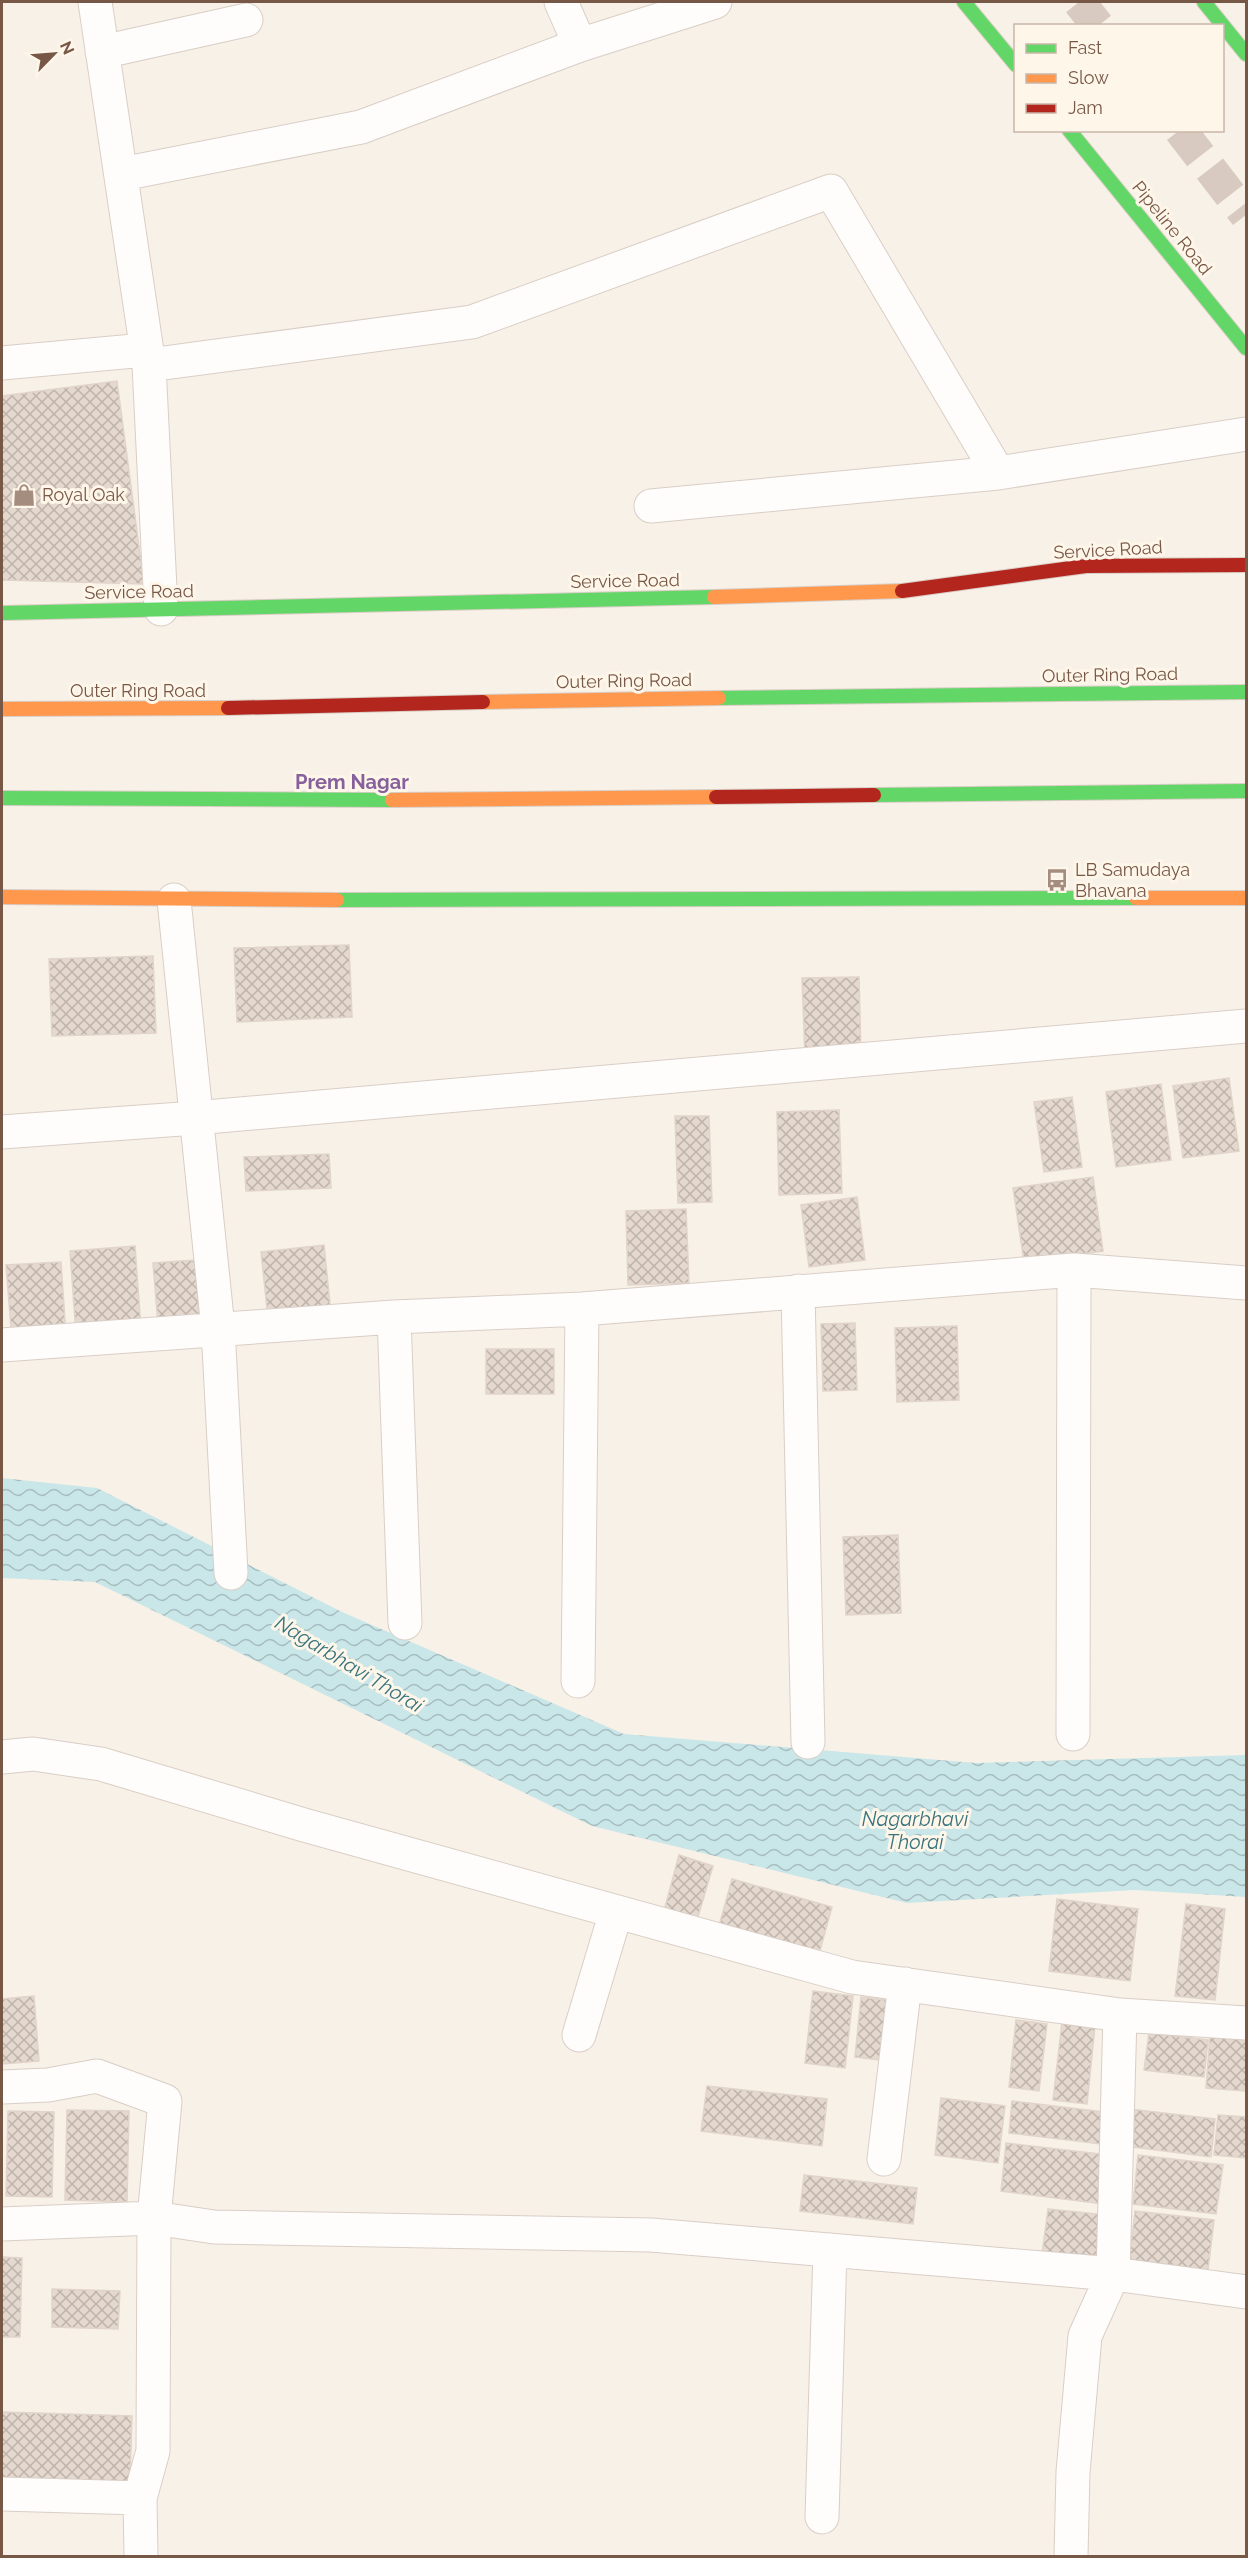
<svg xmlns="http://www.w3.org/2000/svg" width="1248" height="2558" viewBox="0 0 1248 2558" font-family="Raleway,sans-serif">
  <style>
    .water { fill: url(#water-waves) }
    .building { fill: url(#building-cross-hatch); stroke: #e1d4ca; stroke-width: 1.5 }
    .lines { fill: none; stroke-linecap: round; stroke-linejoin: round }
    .secondary-tunnel { stroke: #d8cac0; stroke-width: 33; stroke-dasharray: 33 16; stroke-linecap: butt }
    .street-casing { stroke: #d9cec6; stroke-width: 35 }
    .fast-casing { stroke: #d9cdc4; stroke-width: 16 }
    .slow-casing { stroke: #d9cdc4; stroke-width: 16 }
    .jam-casing { stroke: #d9cdc4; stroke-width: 16 }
    .street { stroke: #fefdfc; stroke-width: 33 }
    .fast { stroke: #63d668; stroke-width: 14 }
    .slow { stroke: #ff974d; stroke-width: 14 }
    .jam { stroke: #b3261e; stroke-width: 14 }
    .labels { text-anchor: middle; stroke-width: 6; stroke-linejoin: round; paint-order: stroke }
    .street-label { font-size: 18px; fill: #775746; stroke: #fff6ea }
    .poi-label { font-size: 18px; fill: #775746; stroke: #fff6ea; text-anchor: start }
    .neighbourhood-label { font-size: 20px; font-weight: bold; fill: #87619c; stroke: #fff6ea }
    .water-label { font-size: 20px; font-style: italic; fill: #39747e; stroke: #fff6ea }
  </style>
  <defs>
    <pattern id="water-waves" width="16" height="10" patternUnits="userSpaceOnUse" patternTransform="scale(1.5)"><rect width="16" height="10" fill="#c9e6e9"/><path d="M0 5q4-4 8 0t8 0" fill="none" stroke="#a8bdbf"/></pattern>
    <pattern id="building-cross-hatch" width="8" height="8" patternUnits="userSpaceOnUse" patternTransform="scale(1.5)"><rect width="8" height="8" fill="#e5d9cf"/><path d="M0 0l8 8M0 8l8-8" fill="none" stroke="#beb3aa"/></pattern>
  </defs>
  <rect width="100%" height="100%" fill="#f8f1e8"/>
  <path class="water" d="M2,1478L97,1488L342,1612L624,1734L976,1763L1246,1755V1897L1134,1890L907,1903L592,1826L95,1582L2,1578Z"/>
  <path class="building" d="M117,381L144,584L2,580V396Z
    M349,945L352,1017L237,1022L234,948Z
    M153,956L156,1033L52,1036L49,959Z
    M859,977L861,1056L805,1058L802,978Z
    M1229,1078L1239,1151L1183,1158L1173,1086Z
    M1161,1084L1171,1160L1116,1167L1106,1092Z
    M1072,1097L1082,1167L1044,1172L1034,1102Z
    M839,1110L842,1193L779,1195L777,1112Z
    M675,1116H709L712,1202L678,1203Z
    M329,1154L331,1188L246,1191L244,1157Z
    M1093,1177L1103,1251L1024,1262L1013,1188Z
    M857,1197L865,1260L809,1267L801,1205Z
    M686,1209L689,1283L628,1285L626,1211Z
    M324,1245L331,1313L268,1318L261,1252Z
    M135,1246L141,1329L76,1334L70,1251Z
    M195,1260L200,1321L158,1324L153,1263Z
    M61,1262L66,1336L12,1340L6,1265Z
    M855,1323L857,1390L823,1391L821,1324Z
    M957,1326L959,1400L897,1402L895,1328Z
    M486,1349H554V1394H486Z
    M898,1535L901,1613L846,1615L843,1537Z
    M679,1855L713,1866L697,1920L664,1911Z
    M732,1879L832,1907L819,1954L719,1926Z
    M1057,1899L1138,1909L1130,1981L1049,1971Z
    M1186,1904L1225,1909L1215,2000L1175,1996Z
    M813,1991L853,1996L845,2068L805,2063Z
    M34,1996L39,2061L2,2064V1999Z
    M861,1997L894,2001L888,2061L855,2057Z
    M1016,2020L1047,2024L1039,2091L1009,2087Z
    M1062,2022L1095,2026L1087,2104L1053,2100Z
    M1149,2033L1208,2040L1204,2077L1144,2070Z
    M1210,2035L1246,2039V2091L1206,2088Z
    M707,2086L827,2099L822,2146L701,2131Z
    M941,2098L1005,2106L998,2163L935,2155Z
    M1012,2101L1104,2112L1101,2144L1009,2133Z
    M1129,2109L1215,2119L1211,2157L1125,2146Z
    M67,2110L129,2111L127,2202L65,2200Z
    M8,2111L54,2112L52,2197L6,2196Z
    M1218,2115L1246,2117V2158L1214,2155Z
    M1006,2143L1108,2155L1103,2204L1001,2191Z
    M1138,2155L1223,2165L1216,2214L1133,2204Z
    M804,2175L917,2188L913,2224L800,2211Z
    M1048,2209L1106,2215L1101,2261L1042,2254Z
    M1135,2211L1214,2220L1207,2278L1128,2269Z
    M2,2257L22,2258L20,2337H2Z
    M52,2289L120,2291L118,2329L52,2327Z
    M2,2412L132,2416L130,2483L2,2478Z"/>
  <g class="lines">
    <path class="secondary-tunnel" d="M1079,2L1098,26
      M1180,130L1246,215"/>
    <g class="street-casing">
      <path id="street" d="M95,2L149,365L161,609
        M561,2L580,45
        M102,52L246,20
        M122,174L361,127L580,45L715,2
        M2,363L145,350
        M149,365L472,322L831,191L998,473L1246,434
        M651,506L998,473
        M174,900L218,1328L231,1573
        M2,1132L195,1118L1246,1026
        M798,1291L808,1742
        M394,1317L405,1623
        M2,1345L394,1317L582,1309L1074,1270L1246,1283
        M578,1681L582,1309
        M1073,1734L1074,1270
        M2,1757L33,1754L101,1764L304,1825L852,1977L1120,2015L1246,2023
        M579,2035L616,1912
        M2,2087L48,2085L97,2076L165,2101L154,2218L153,2451L140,2498L141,2556
        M884,2159L905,1984
        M2,2224L154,2218L214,2227L651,2235L1113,2274L1246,2292
        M2,2494L140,2498
        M822,2517L830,2250
        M1071,2556L1073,2472L1085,2336L1113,2274L1120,2015"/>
    </g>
    <g class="fast-casing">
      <path id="fast" d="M964,2L1016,65
        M1204,2L1246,54
        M1069,130L1246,348
        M2,613L714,597
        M719,698L1246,692
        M874,795L1246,791
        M2,798L392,800
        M337,900L1136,898"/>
    </g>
    <g class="slow-casing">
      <path id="slow" d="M714,597L902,591
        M483,702L719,698
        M2,709L228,708
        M392,800L716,797
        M2,897L337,900
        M1136,898H1246"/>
    </g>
    <g class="jam-casing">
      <path id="jam" d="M902,591L1086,566L1246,565
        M228,708L483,702
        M716,797L874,795"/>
    </g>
    <use href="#street" class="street"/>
    <use href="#fast" class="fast"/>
    <use href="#slow" class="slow"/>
    <use href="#jam" class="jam"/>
  </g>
  <defs>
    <g id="shop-bare" transform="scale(1.8)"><path d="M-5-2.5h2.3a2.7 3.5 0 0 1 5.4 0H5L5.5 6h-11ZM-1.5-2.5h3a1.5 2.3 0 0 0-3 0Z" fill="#a48d7f" stroke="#fff6ea" stroke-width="2.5" paint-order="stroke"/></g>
    <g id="bus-bare" transform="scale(1.8)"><path d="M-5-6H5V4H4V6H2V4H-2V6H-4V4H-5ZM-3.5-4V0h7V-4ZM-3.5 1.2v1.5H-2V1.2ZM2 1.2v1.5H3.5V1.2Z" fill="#a48d7f" stroke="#fff6ea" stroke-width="2.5" paint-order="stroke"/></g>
  </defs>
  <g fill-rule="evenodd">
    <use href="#shop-bare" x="24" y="495"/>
    <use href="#bus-bare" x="1057" y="880"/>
  </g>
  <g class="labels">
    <g class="street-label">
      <text transform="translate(1172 228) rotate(51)" y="6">Pipeline Road</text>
      <text transform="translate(1108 550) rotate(-3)" y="6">Service Road</text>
      <text transform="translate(625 581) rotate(-1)" y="6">Service Road</text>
      <text transform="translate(139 592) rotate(-1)" y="6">Service Road</text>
      <text transform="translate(1110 675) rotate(-1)" y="6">Outer Ring Road</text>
      <text transform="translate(624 681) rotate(-1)" y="6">Outer Ring Road</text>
      <text x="138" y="697">Outer Ring Road</text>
    </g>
    <g class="poi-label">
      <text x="42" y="501">Royal Oak</text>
      <text x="1075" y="876">LB Samudaya<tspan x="1075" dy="21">Bhavana</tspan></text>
    </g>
    <g class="neighbourhood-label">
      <text x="352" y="789">Prem Nagar</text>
    </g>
    <g class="water-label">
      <text transform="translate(349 1664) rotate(31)" y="7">Nagarbhavi Thorai</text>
      <text x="915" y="1826">Nagarbhavi<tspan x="915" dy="23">Thorai</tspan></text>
    </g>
  </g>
  <rect width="1248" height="2558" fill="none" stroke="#775746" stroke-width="6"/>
  <rect x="1014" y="24" width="210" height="108" fill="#fff6ea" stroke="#c9b6a8" stroke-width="1.5"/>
  <rect x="1026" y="44" width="30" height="9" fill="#63d668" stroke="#c9b6a8" stroke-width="1.5"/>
  <text x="1068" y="54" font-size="18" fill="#775746">Fast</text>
  <rect x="1026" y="74" width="30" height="9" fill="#ff974d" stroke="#c9b6a8" stroke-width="1.5"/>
  <text x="1068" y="84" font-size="18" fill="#775746">Slow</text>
  <rect x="1026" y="104" width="30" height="9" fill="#b3261e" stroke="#c9b6a8" stroke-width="1.5"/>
  <text x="1068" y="114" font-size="18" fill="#775746">Jam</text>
  <g transform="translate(54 54) rotate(65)" stroke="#fff6ea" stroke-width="4.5" paint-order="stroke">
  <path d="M0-4.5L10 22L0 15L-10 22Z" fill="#775746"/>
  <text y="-9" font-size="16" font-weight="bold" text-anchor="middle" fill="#775746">N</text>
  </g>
</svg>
